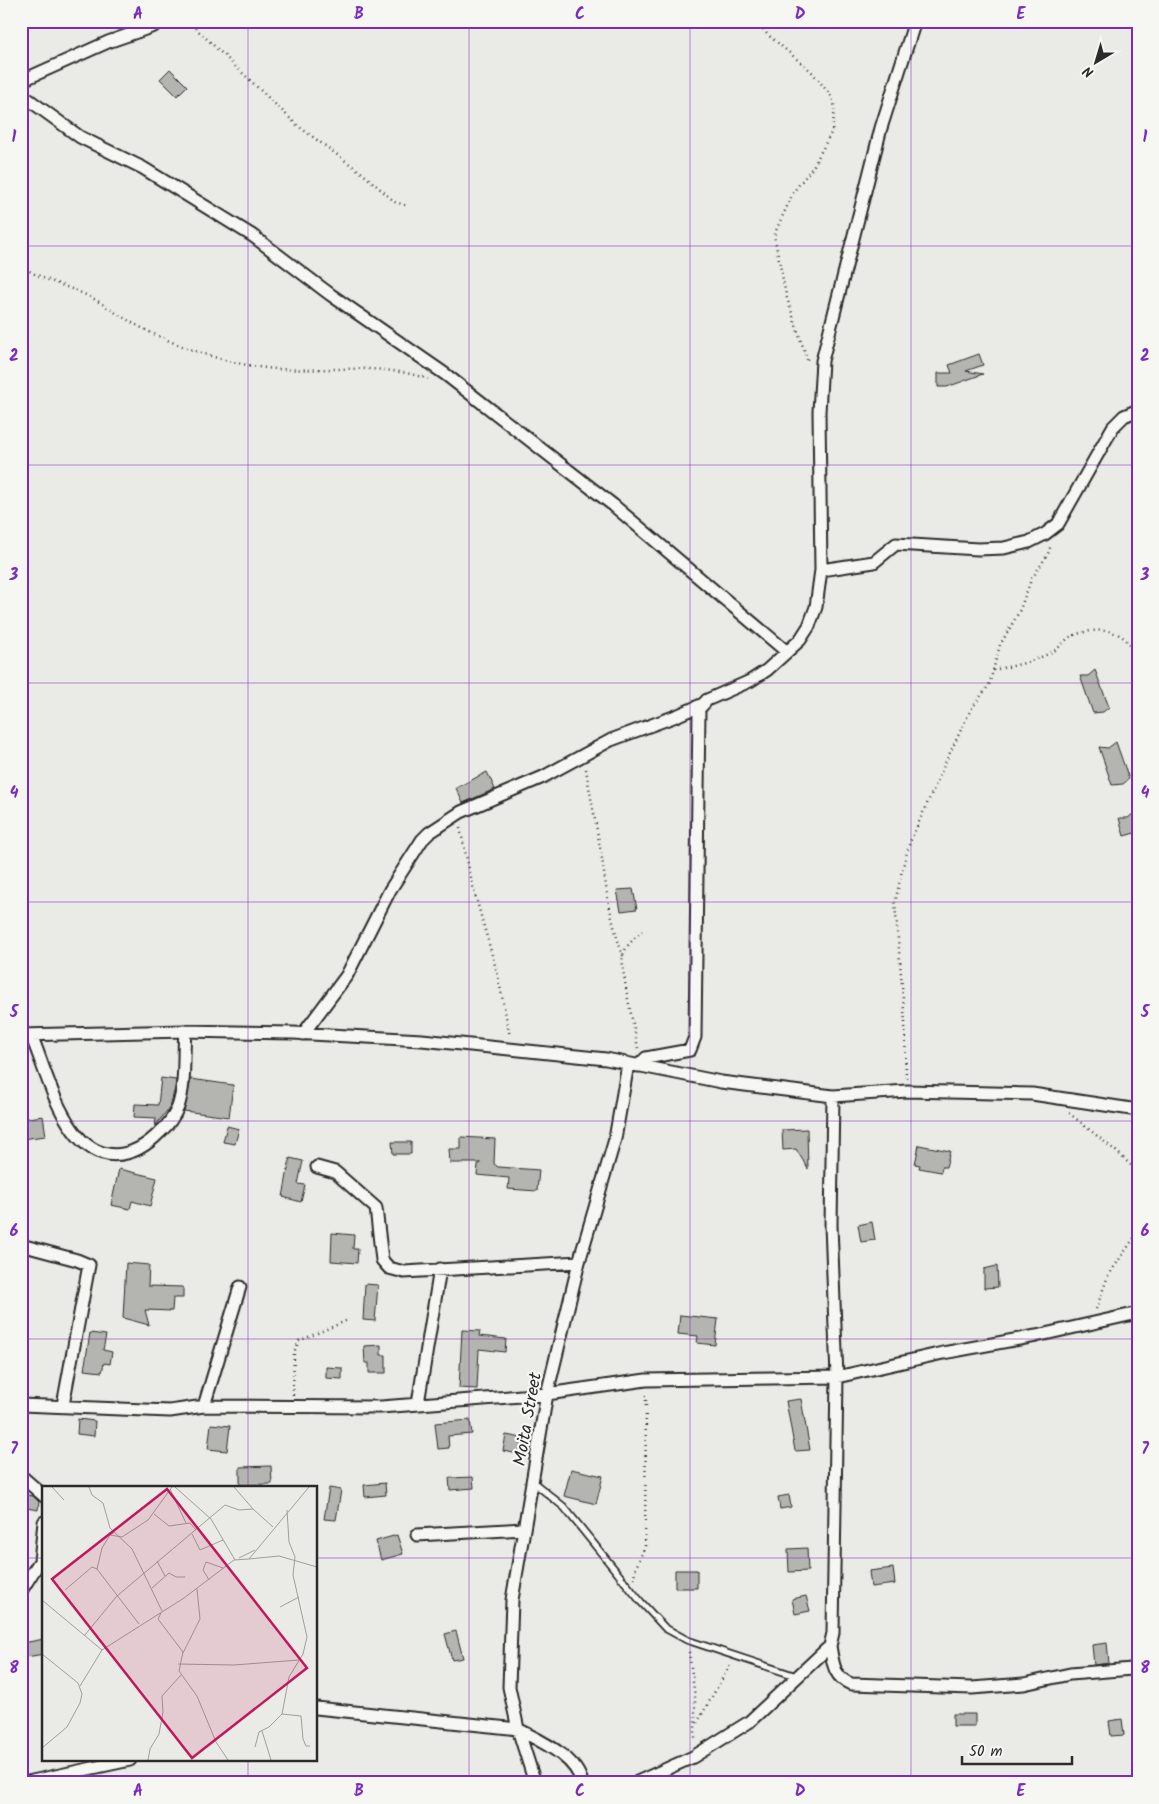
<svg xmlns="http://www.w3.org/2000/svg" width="1159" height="1804" viewBox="0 0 1159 1804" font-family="Kalam,sans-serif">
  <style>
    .building { fill: #b4b4b1; stroke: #2b2b2b }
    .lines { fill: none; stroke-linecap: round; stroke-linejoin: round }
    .service-casing { stroke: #2b2b2b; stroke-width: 9 }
    .minor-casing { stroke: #2b2b2b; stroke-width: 15 }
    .path { stroke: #2b2b2b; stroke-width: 2.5; stroke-dasharray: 1 4; stroke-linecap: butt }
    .service { stroke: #f6f6f2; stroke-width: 5.5 }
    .minor { stroke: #f6f6f2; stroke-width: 11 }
    .grid { fill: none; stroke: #7b2cbf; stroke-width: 1; stroke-opacity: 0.55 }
    .labels { text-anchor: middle; stroke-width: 4.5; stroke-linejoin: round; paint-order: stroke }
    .street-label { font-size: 18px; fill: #2b2b2b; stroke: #f6f6f2 }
    .inset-road { fill: none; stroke: #9e9e9b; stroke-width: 1 }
    .view { fill: #c2185b; fill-opacity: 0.15; stroke: #c2185b; stroke-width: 2.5 }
    .inset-edge { fill: none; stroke: #2b2b2b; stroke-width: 2.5 }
    .neatline { fill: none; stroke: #7b2cbf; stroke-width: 2 }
    .grid-label { font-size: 16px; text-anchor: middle; font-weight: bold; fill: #7b2cbf }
  </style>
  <rect width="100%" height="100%" fill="#eaeae6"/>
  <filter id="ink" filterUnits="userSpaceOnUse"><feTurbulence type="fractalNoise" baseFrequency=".02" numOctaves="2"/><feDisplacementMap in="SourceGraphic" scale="10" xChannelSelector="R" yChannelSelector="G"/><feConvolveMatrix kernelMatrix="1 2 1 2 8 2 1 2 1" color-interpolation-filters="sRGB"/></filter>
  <g filter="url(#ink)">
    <path class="building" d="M170,69L187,86L177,96L160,79Z
      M979,354L983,365L966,371L983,374L947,387H938V373H952L949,365Z
      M1095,670L1109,707L1103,712L1093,713L1080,676H1088Z
      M1116,742L1129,779L1123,784L1112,785L1099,747L1108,748Z
      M487,772L495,789L463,803L456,788Z
      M1134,813L1138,832L1124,836L1119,818H1128Z
      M633,889L637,909L621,911L617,890Z
      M161,1078L176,1080L175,1088L170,1107L155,1126L156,1118L134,1117L135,1104L158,1105Z
      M191,1079L233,1085L229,1117L184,1111Z
      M43,1116L46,1136L21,1139V1119Z
      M227,1126L239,1129L235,1144L223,1142Z
      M807,1129L808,1169L796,1149L783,1150L782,1130Z
      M461,1137L495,1139L494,1164L498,1167L539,1170L537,1191L508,1189L509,1178L477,1175L478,1165L481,1163H450L449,1149H461Z
      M392,1142H411V1154H393Z
      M919,1145L950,1151L946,1167H942L941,1172L919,1168L920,1165L915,1164Z
      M290,1158L303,1161L298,1184L305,1185L301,1202L283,1197Z
      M119,1169L157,1178L150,1206L132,1201L130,1209L111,1205Z
      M872,1222L875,1240L861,1242L858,1225Z
      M332,1233L354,1235L353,1249H358L357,1263L331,1261Z
      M126,1263L149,1265L148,1286L183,1287V1298H173L172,1311L145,1310L149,1325L123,1318Z
      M997,1266L998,1287L984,1288V1269Z
      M365,1284L378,1285L375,1321L363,1320Z
      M680,1315L718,1319L715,1345L697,1343L698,1336L678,1334Z
      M462,1330L480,1331L479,1336L506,1339L505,1352L479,1349L477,1389L459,1388Z
      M90,1333L106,1335L103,1350L112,1352L110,1364L104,1363L102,1372L84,1370Z
      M381,1345V1355H386V1373H369V1363H365L364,1346Z
      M326,1367L342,1368V1379L326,1378Z
      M801,1399L810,1450L795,1451L786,1401Z
      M78,1419L95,1421L94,1436L77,1434Z
      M470,1420L472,1434L448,1436L449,1448L438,1449L435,1423Z
      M211,1424L230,1426L227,1451L208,1449Z
      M506,1435L522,1438L519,1454L503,1451Z
      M271,1466L272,1484L240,1485V1467Z
      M571,1469L603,1476L596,1504L564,1496Z
      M473,1477L474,1488L450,1490L449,1478Z
      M385,1483L386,1495L365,1497L364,1485Z
      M329,1488L341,1490L336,1520L324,1519Z
      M21,1494L33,1496L39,1502L38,1510L21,1507Z
      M789,1495L791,1507L780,1509L778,1497Z
      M397,1535L403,1554L381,1560L376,1541Z
      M807,1548L808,1571L789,1572L788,1549Z
      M893,1568L895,1584L871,1587L869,1571Z
      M675,1570H697V1588H675Z
      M806,1596L810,1611L795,1614L792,1599Z
      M456,1631L463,1658L452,1660L445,1634Z
      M44,1639V1654L26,1657L23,1643Z
      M1107,1643L1109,1663L1094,1665L1092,1645Z
      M953,1714H975V1726H953Z
      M1122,1719L1124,1735L1111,1736L1109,1721Z"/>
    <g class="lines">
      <g class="service-casing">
        <path id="service" d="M533,1482L564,1507L641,1602L665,1628L687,1640L796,1676"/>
      </g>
      <g class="minor-casing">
        <path id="minor" d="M21,81L108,42L154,26L159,21
          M21,94L80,137L143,168L253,236L331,295L445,374L613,505L787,652
          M821,570L874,562L896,544L978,549L1004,548L1029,542L1045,534L1058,524L1113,427L1124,416L1138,410
          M303,1034L347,975L390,890L422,840L429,833L461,812L543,777L611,740L676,716L703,704
          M21,1035L185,1031L293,1033L422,1040L606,1059L721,1082L833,1096L907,1091L1032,1094L1138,1110
          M31,1035C44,1066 53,1103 73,1130C98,1165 133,1160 160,1132C168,1125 174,1117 178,1107C186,1084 183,1056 185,1031
          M638,1066L646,1058L690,1050L695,1037L699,709L707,700L750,681L767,670L800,640L809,626L816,607L821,570L819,412L822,361L881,128L915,21
          M317,1167L335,1172L376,1208L382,1260L389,1268L404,1272L579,1262
          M21,1245L77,1260L89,1265L63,1405
          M418,1403L440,1269
          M21,1405L170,1411L204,1406L381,1407L547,1394L646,1380L837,1377L943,1353L1036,1336L1138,1313
          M204,1406L240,1287
          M21,1476L44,1496
          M417,1535L524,1529
          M21,1591L40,1561L44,1522
          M830,1646C833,1662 833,1677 851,1684L972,1688L1024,1684L1070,1674L1132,1669
          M316,1708L518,1729C540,1741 576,1756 582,1783
          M23,1783L130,1760
          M535,1783L518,1729L509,1687L512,1600L547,1394L579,1262L615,1139L628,1064
          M635,1783L693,1757L749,1722L830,1646L833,1633L837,1377L831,1225L833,1096"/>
      </g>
      <path class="path" d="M188,21L298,126L362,173L395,202L408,206
        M757,21L767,34L811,71L832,97L835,108L832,131L813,167L794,191L774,235L786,295L808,362
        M21,266C45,282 70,286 94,299C105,305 115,313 126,319C167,344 230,366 277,369C328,372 379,362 428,379
        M993,670C1014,666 1033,662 1052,652C1060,648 1064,641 1070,637C1085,629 1118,626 1128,643C1133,650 1135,660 1138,668
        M586,769C591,801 598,833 603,865C607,897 612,925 623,956
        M460,828L474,891L498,976L510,1037
        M638,1048C635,1031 620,969 623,955C626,945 635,938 642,931
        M906,1078L905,1022L895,903L902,870L910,842L947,759L970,711L989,685L1000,645L1019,612L1031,580L1048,554L1051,545
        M1069,1113L1117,1152L1138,1172
        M1096,1309L1108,1276L1138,1232
        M293,1395L294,1352L299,1341L348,1320
        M634,1579L635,1570L645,1546L646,1391
        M689,1652L695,1697V1741
        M697,1723L730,1665"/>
      <use href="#service" class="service"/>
      <use href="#minor" class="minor"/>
    </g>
  </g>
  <path class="grid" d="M248,21V1488M469,21V1783M690,21V1783M911,21V1783M21,246H1138M21,465H1138M21,683H1138M21,902H1138M21,1121H1138M21,1339H1138M21,1558H44M316,1558H1138M248,1760V1783"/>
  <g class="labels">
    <g class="street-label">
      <text transform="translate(527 1419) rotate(-80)" y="6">Moita Street</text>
    </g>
  </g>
  <g transform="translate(42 1486)">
    <rect width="275" height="275" fill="#eaeae6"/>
    <path class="inset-road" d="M10,1L22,14M47,1L50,9L61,17L68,42L90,63L120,125M133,1L169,33L193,74M192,1L211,23M128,3L144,37M112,28L127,40L148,37L154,44M73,46L68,49L60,62L55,83L97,138M150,48L158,64L181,54M68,49L80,51L106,34L130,1M197,72L213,64M207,73L237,70L275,81M115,75L123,90M167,94L161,84L164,76L181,82M110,102L127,87L134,91H143M23,104L50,81L55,83M0,114L60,164M238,121L257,111M119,127L116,133L141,166L137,185L155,210L174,256L186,274M42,150L75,110L183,19L197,24L211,23L231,41M141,167L158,133L155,103M0,168L36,197L40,208L38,217L25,241L0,262M136,178L192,179L257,174M38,200L60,164L142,112L192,74L207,73L267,1M240,228L259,230L261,253L264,260H268M220,245L229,274M213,261L217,246L227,241L240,228L247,191L261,168L265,151L251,89L253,71L247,56L245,24M106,274L108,263L117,248L121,226L120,210L139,189"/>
    <path class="view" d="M125,3L265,182L150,272L10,93Z"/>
    <rect width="275" height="275" class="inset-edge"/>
  </g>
  <rect width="1159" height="1804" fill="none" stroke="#f6f6f2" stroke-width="55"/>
  <g transform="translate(1096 62) rotate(218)" stroke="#f6f6f2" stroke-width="4" paint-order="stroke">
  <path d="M0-4L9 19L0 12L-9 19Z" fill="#2b2b2b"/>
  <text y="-8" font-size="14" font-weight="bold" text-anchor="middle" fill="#2b2b2b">N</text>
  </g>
  <path d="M962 1756v8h110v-8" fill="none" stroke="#2b2b2b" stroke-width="2.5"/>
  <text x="969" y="1756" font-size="15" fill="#2b2b2b" stroke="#f6f6f2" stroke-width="4" paint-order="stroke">50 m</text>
  <rect x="28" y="28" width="1104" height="1748" class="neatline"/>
  <g class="grid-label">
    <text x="138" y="19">A</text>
    <text x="359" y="19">B</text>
    <text x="580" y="19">C</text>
    <text x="800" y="19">D</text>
    <text x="1021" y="19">E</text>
    <text x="14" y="142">1</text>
    <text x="1145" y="142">1</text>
    <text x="14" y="361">2</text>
    <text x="1145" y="361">2</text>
    <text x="14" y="580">3</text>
    <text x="1145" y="580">3</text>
    <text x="14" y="798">4</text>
    <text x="1145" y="798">4</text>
    <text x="14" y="1017">5</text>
    <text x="1145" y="1017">5</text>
    <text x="14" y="1236">6</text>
    <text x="1145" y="1236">6</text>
    <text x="14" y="1454">7</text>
    <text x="1145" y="1454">7</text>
    <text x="14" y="1673">8</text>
    <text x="1145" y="1673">8</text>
    <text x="138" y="1796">A</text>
    <text x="359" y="1796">B</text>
    <text x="580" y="1796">C</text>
    <text x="800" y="1796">D</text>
    <text x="1021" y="1796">E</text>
  </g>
</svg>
